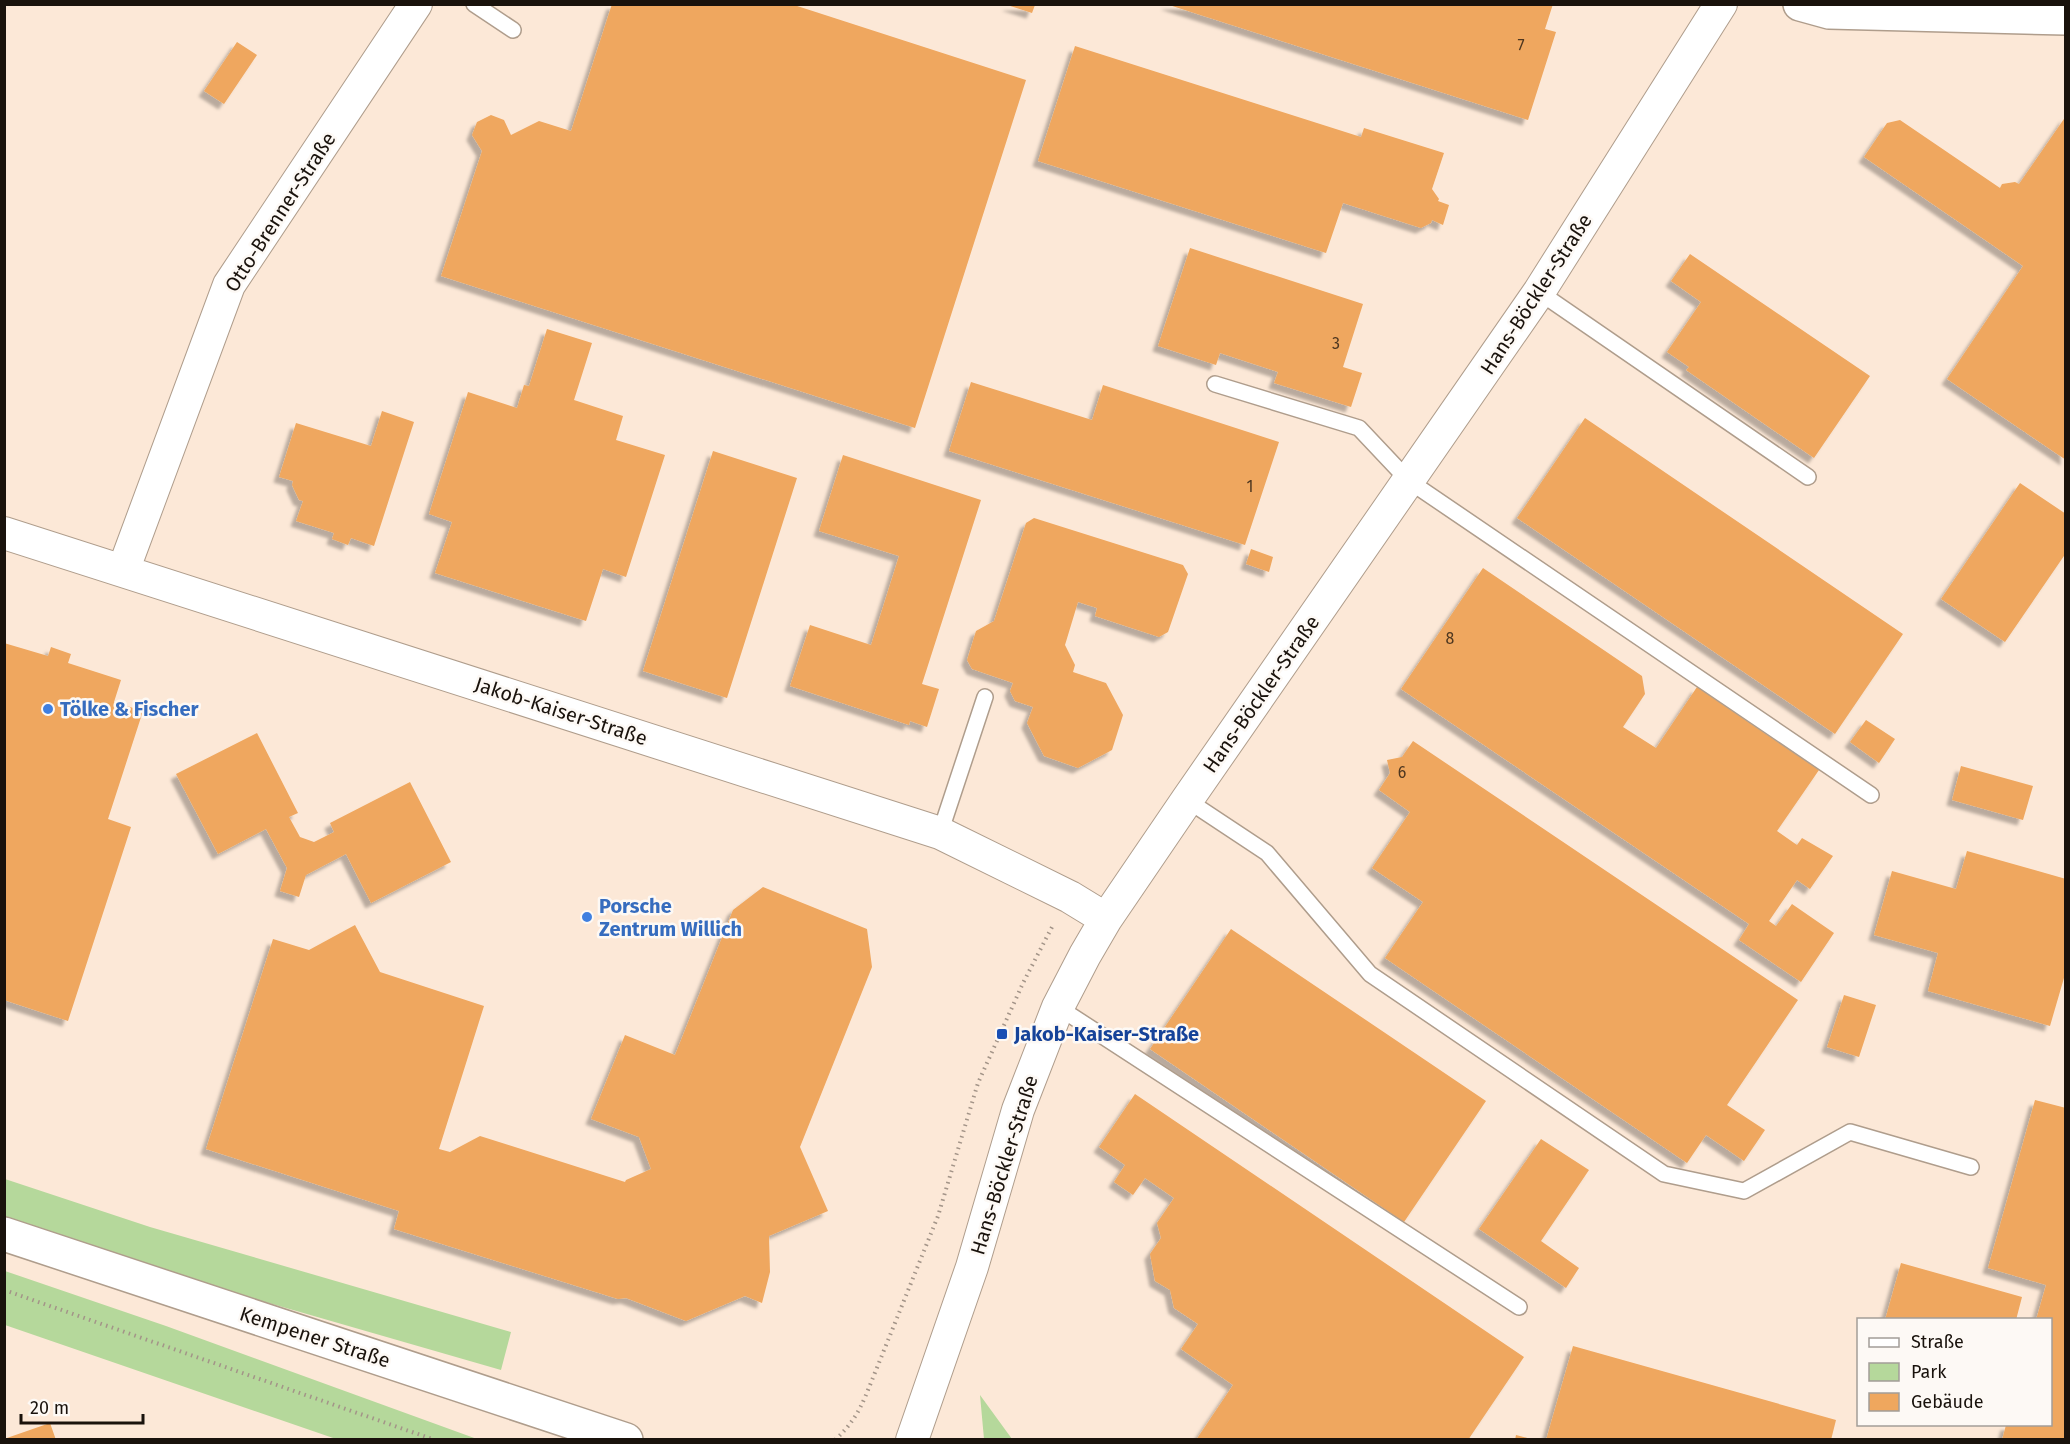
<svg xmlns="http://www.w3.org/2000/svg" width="2070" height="1444" viewBox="0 0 2070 1444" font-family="'Fira Sans',sans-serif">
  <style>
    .green { fill: #b5d89b }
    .building { fill: #efa75e; filter: url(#shadow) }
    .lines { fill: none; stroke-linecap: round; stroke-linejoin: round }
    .lane-casing { stroke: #af9d8c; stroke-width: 18 }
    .street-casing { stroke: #af9d8c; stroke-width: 34 }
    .secondary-casing { stroke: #af9d8c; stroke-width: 36 }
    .path { stroke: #a39488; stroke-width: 4; stroke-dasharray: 1.5 4.5; stroke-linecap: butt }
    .lane { stroke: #fff; stroke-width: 15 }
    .street { stroke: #fff; stroke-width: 32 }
    .secondary { stroke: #fff; stroke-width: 33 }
    .shop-dot { fill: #3f7fe0; stroke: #fdf9f5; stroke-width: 2 }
    .transit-dot { fill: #1a4fb4; stroke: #fdf9f5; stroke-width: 2 }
    .labels { text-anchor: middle; stroke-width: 5; stroke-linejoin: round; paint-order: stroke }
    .number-label { font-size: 16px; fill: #4e3720 }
    .street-label { font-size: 20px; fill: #19120c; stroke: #fdf9f5 }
    .shop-label { font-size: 20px; font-weight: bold; fill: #366cbe; stroke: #fdf9f5; text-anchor: start }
    .transit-label { font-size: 20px; font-weight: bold; fill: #164399; stroke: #fdf9f5; text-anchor: start }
  </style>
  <defs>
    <filter id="shadow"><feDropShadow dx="-5.5" dy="5.5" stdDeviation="1.5" flood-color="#0004"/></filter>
  </defs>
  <rect width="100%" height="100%" fill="#fce8d7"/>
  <path class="green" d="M5,1179L150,1227L511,1332L501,1370L186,1279L5,1218Z
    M5,1271L166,1326L477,1439H336L5,1325Z
    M980,1395L1012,1439H984Z"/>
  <path class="building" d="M612,4H791L1026,80L915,428L441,276L482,151L472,135L477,122L491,115L504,120L511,135L539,121L571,131Z
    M1166,4H1553L1545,29L1556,32L1528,120Z
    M1007,5H1035L1032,13Z
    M237,42L257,55L224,104L204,91Z
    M1075,46L1361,137L1364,128L1444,153L1432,189L1439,199L1438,201L1449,205L1443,225L1432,220L1431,223L1421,228L1343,203L1326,253L1038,161Z
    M2066,116V460L1947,379L2023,266L1864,157L1887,123L1900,120L2000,188L2002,184L2015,182L2019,184Z
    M1190,248L1363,304L1343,367L1362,373L1351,407L1274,383L1278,372L1220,353L1216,365L1158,346Z
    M1690,254L1870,376L1814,458L1686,370L1689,367L1667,352L1701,302L1671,281Z
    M547,329L592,343L574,400L623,416L616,440L665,455L626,577L603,569L586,621L435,573L452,522L429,514L468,392L517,408L524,385L529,386Z
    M971,382L1092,420L1103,385L1279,442L1245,545L949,451Z
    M382,411L414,422L374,546L351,538L348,545L332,539L334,533L296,521L303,501L299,500L292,485L293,481L279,477L296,423L371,446Z
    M1585,418L1903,634L1835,734L1517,518Z
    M713,451L797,478L727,698L643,671Z
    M843,455L981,500L922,684L939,689L927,727L910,721L909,725L790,686L810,625L871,645L899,556L819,531Z
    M2020,483L2066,514V553L2005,642L1941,599Z
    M1034,518L1183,565L1188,574L1168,632L1159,637L1095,616L1097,608L1078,602L1065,645L1075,665L1073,672L1106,683L1123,715L1112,750L1078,768L1044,756L1027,723L1033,707L1015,701L1010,691L1013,683L972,669L967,660L976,631L994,621L1026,523Z
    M1251,549L1273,557L1269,572L1246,564Z
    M1483,568L1642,676L1645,694L1623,727L1656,748L1697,687L1819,770L1777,831L1797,845L1802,838L1833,856L1810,889L1797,880L1769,921L1776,926L1792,904L1834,933L1801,982L1739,940L1749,924L1401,689Z
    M4,643L48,656L51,647L71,654L68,663L121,680L114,702L143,711L108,819L131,827L68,1021L4,1000Z
    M1866,720L1895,739L1879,763L1850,742Z
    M257,733L298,813L289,817L300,837L314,842L334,832L330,823L410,782L451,862L371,903L346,854L306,875L299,897L280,891L287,868L266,829L218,854L176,774Z
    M1413,741L1798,1000L1727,1105L1765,1130L1744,1161L1706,1135L1687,1163L1385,958L1423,902L1372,868L1410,812L1379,790L1390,773L1387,760L1402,757Z
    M1961,766L2033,786L2023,820L1952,800Z
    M1967,851L2066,879V971L2050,1026L1928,991L1938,953L1874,935L1892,871L1956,889Z
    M763,887L867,929L872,967L800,1147L828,1211L769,1236L770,1272L762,1303L745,1296L686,1321L626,1298L618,1299L394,1229L399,1211L206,1149L273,939L309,950L355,925L380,972L484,1006L439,1149L450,1152L480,1136L625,1182L626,1180L651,1169L639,1137L591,1119L625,1035L675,1055L733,910Z
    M1231,929L1486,1101L1404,1222L1150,1049Z
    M1844,995L1876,1005L1859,1057L1827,1047Z
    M1135,1094L1524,1357L1468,1440H1196L1233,1385L1181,1349L1198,1324L1174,1308L1170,1290L1155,1281L1150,1254L1161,1238L1157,1223L1174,1198L1145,1178L1133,1195L1114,1182L1125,1165L1099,1147Z
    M2035,1100L2066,1108V1440H2002L2006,1425H2050V1320H2036L2046,1285L1988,1268Z
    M1541,1139L1589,1170L1541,1241L1579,1268L1566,1288L1479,1229Z
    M1901,1263L2022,1297L2016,1320H1885Z
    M1573,1346L1836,1420L1831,1440H1546Z
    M50,1423L56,1440H4V1439Z
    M1516,1435L1531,1439V1440H1515Z"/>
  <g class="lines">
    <g class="lane-casing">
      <path id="lane" d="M474,4L513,30
        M1539,292L1808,477
        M1215,384L1359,428L1409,481L1871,795
        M1187,800L1267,853L1370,974L1664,1174L1744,1191L1850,1132L1971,1167
        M940,833L985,697
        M1058,1007L1519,1307"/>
    </g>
    <g class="street-casing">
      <path id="street" d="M4,533L940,833L1070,897L1106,919
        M123,571L229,285L416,4
        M912,1440L972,1267L1018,1110L1058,1007L1085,955L1106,919L1187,800L1539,292L1721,4"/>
    </g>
    <g class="secondary-casing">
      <path id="secondary" d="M1800,4L1829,12L2066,18
        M4,1234L626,1440"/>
    </g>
    <path class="path" d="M4,1290L435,1440
      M835,1440C850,1426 858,1414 866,1395L938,1216L978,1083L1023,983L1052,927"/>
    <use href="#lane" class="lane"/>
    <use href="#street" class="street"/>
    <use href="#secondary" class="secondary"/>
  </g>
  <g class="shop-dot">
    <circle cx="48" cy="709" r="6"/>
    <circle cx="587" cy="917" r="6"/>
  </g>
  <rect class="transit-dot" x="996" y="1028" width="12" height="12" rx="3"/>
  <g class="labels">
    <g class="number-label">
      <text x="1521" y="51">7</text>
      <text x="1336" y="349">3</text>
      <text x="1250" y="492">1</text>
      <text x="1450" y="644">8</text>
      <text x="1402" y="778">6</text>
    </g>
    <g class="street-label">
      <text transform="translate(280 212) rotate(-57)" y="7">Otto-Brenner-Straße</text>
      <text transform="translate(1536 294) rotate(-57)" y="7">Hans-Böckler-Straße</text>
      <text transform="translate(1261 694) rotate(-55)" y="7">Hans-Böckler-Straße</text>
      <text transform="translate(561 711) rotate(18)" y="7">Jakob-Kaiser-Straße</text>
      <text transform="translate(1004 1165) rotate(-73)" y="7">Hans-Böckler-Straße</text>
      <text transform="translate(315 1337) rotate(18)" y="7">Kempener Straße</text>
    </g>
    <g class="shop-label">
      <text x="60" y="716">Tölke &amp; Fischer</text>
      <text x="599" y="913">Porsche<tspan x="599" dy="23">Zentrum Willich</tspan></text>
    </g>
    <g class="transit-label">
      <text x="1014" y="1041">Jakob-Kaiser-Straße</text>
    </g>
  </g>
  <rect width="2070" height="1444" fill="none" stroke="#19120c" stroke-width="12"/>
  <rect x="1857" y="1318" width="195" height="108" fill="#fdf9f5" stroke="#a29d98" stroke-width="1.5"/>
  <rect x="1869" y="1338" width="30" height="9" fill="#ffffff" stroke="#a29d98" stroke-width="1.5"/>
  <text x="1911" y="1348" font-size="18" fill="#19120c">Straße</text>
  <rect x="1869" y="1363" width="30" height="18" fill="#b5d89b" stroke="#a29d98" stroke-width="1.5"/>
  <text x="1911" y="1378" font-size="18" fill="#19120c">Park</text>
  <rect x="1869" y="1393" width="30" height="18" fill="#efa75e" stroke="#a29d98" stroke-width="1.5"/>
  <text x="1911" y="1408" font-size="18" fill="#19120c">Gebäude</text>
  <path d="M21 1414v9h122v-9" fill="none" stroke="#19120c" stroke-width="3"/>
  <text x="30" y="1414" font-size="18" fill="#19120c" stroke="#fdf9f5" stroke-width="4.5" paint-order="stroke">20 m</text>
</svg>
